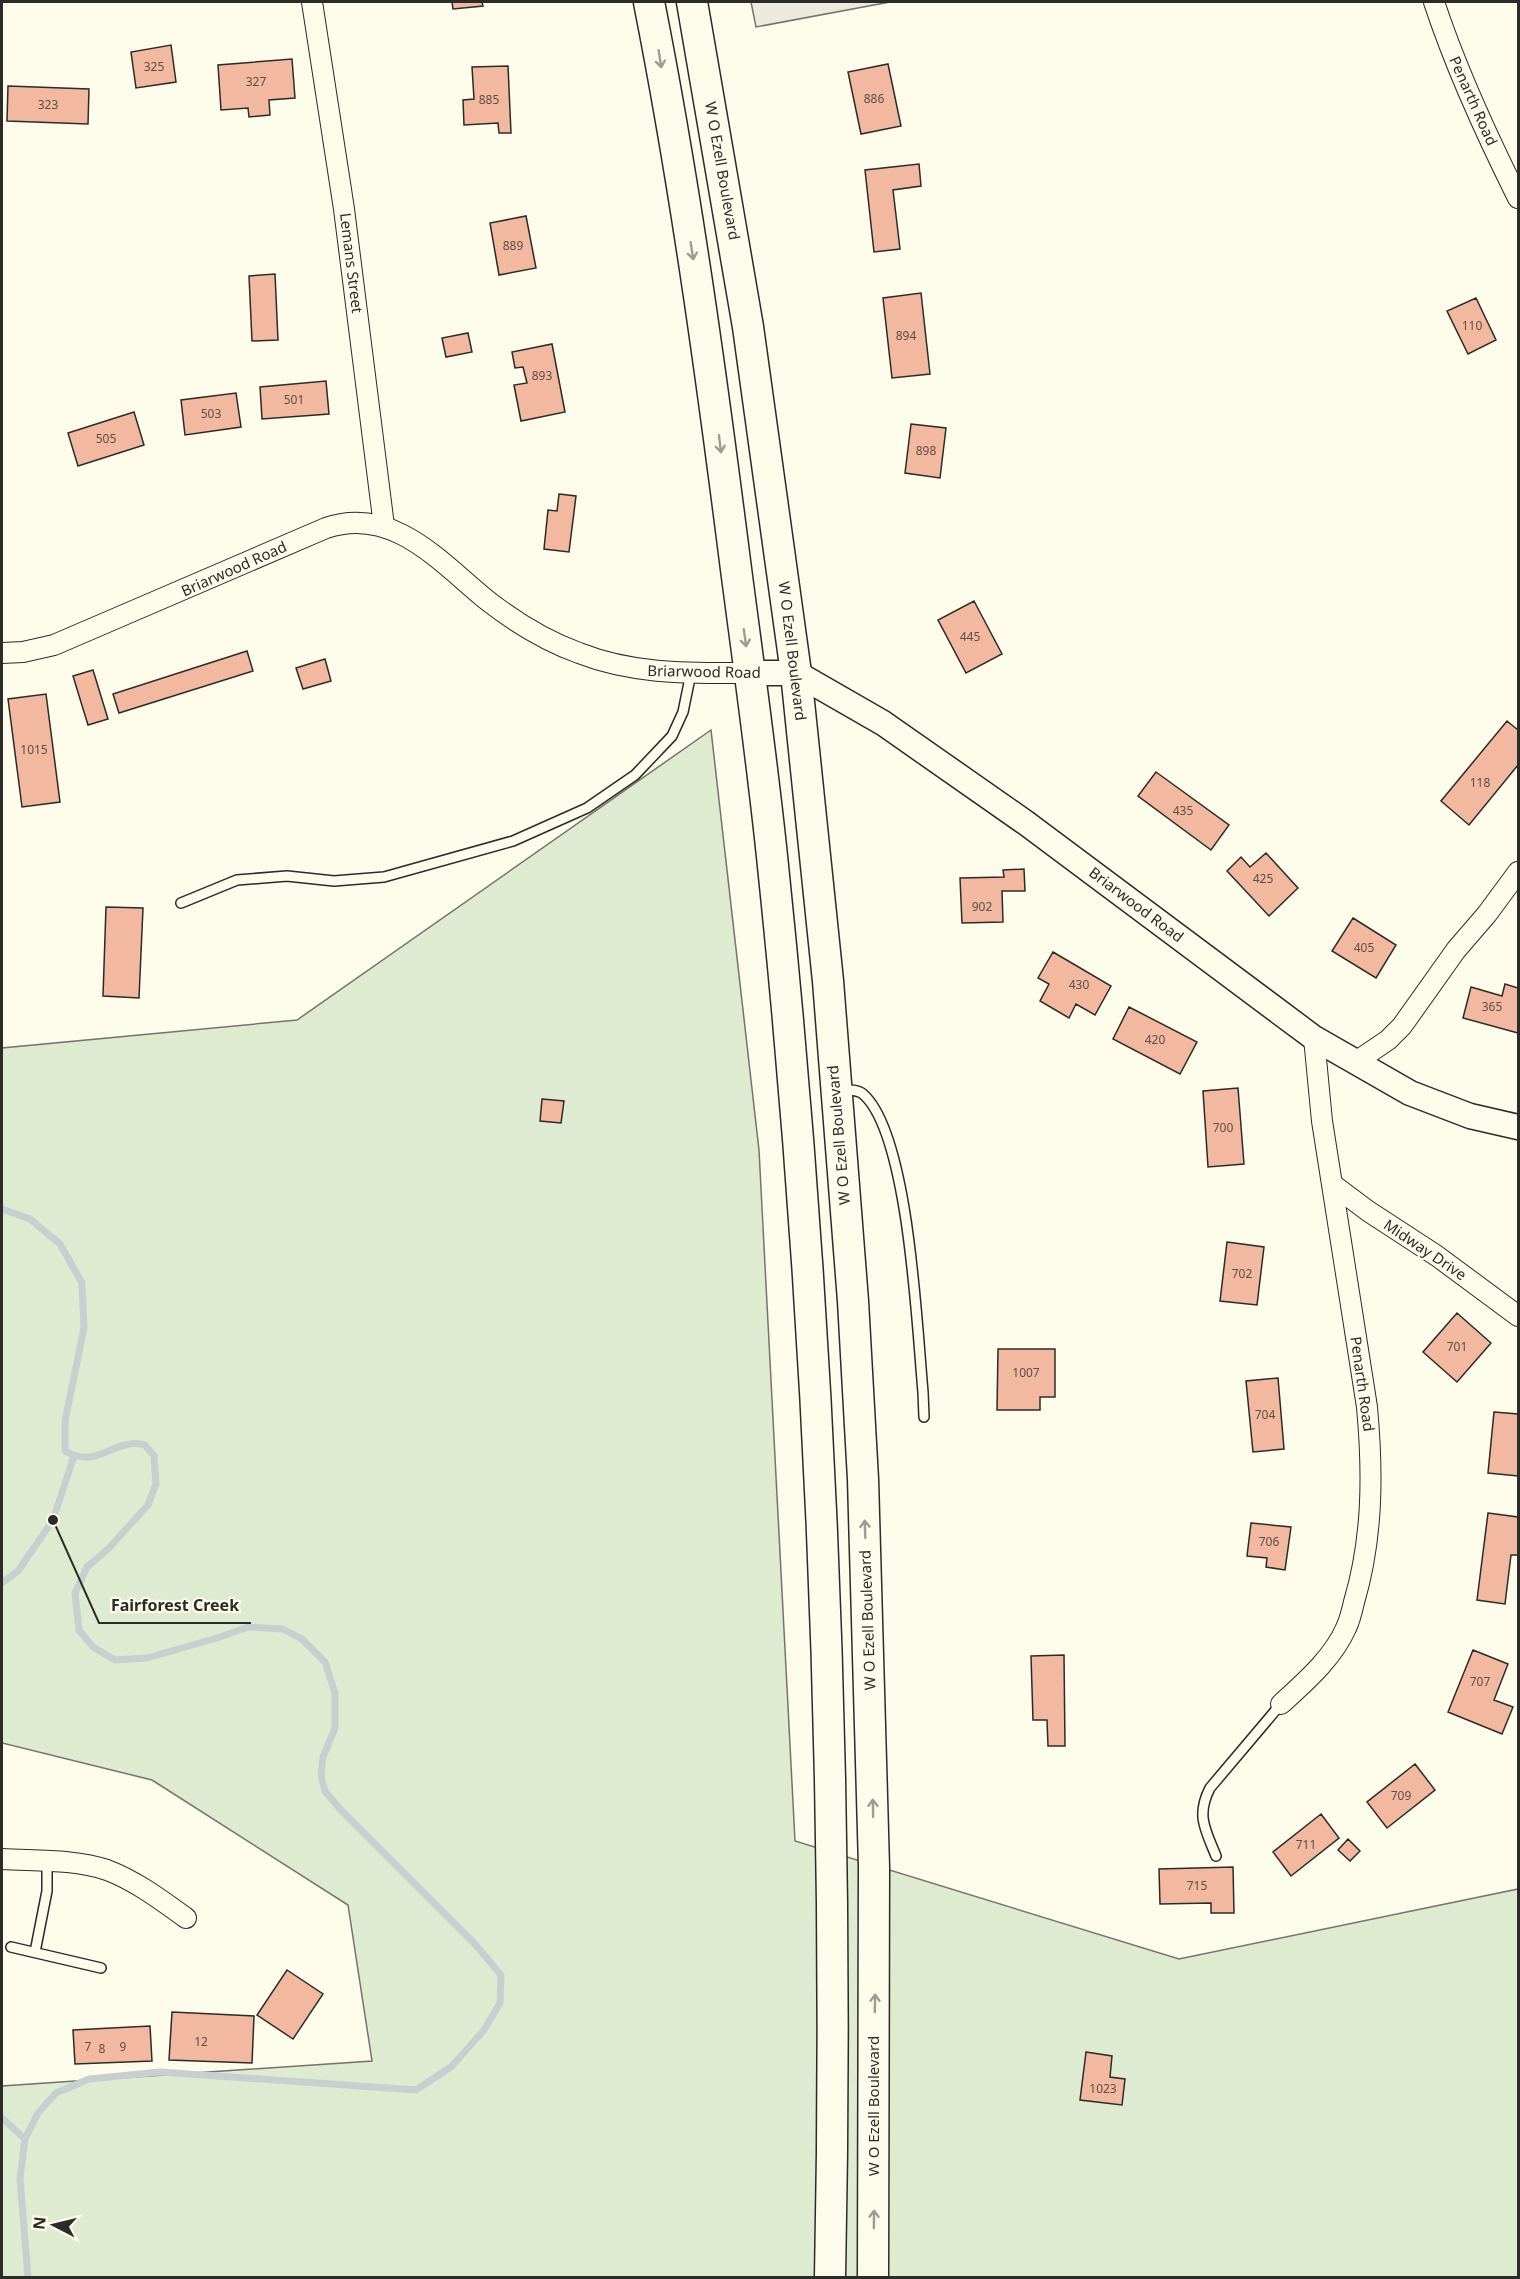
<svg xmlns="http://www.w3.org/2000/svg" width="1520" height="2279" viewBox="0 0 1520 2279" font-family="'Noto Sans',sans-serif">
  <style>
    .green { fill: #deebd1; stroke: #74746e; stroke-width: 1.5 }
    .parking { fill: #eceadb; stroke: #74746e; stroke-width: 1.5 }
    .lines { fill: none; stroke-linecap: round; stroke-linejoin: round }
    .stream { stroke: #c7d0d0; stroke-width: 7 }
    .building { fill: #f2b8a0; stroke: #2b2b2b; stroke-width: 1.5 }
    .service-casing { stroke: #2b2b2b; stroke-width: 12 }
    .minor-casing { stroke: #2b2b2b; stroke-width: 22 }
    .tertiary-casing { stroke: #2b2b2b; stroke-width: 27 }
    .primary-casing { stroke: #2b2b2b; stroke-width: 33 }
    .service { stroke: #fdfbea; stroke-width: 9 }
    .minor { stroke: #fdfbea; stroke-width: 20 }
    .tertiary { stroke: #fdfbea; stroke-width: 24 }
    .primary { stroke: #fdfbea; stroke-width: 30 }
    .oneway { stroke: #9e9d94 }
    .labels { text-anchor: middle; stroke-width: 4.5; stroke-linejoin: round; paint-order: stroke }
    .number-label { font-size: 12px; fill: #5d4e48 }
    .street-label { font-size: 15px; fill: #2b2b2b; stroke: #fdfbea }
    .leader { fill: none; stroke: #2b2b2b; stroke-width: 2 }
    .callout-dot { fill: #2b2b2b; stroke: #fdfbea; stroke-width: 2 }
    .callout-label { font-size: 16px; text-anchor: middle; font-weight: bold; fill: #2b2b2b; stroke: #fdfbea; stroke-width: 4.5; stroke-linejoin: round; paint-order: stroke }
  </style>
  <rect width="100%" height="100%" fill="#fdfbea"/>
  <path class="green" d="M711,730L759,1150L795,1841L1179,1959L1518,1889V2277H2V2086L372,2061L348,1905L152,1780L2,1743V1048L297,1020Z"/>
  <path class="parking" d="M751,2H890L756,27Z"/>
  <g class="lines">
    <path class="stream" d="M2,1209L30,1219L60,1244L82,1283L84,1328L65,1421V1451C94,1467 104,1448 130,1444C135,1443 141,1444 145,1445L154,1456L156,1484L148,1505L109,1548L87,1567L75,1593L79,1630L93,1647L115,1660L147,1658L217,1638L248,1627L283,1629L302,1639L325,1662L335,1693V1728L323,1757L321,1776L325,1791L339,1808L475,1944L501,1975L500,2003L484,2030L452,2066L416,2090L160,2072L89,2079L56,2093L38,2113L25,2139L20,2178L28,2278
      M2,1583L18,1571L53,1520L74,1456
      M2,2118L25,2139"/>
  </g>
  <path class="building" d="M452,2H482L483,6L453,9Z
    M171,45L176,82L136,88L131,52Z
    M292,59L295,98L269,100L270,115L249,117L248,108L221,110L218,65Z
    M888,64L901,126L861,134L848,72Z
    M508,66L511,133H499L498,123L464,125L463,100L474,99L472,67Z
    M8,86L89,89L88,124L7,121Z
    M919,164L921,186L893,190L900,249L874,252L865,170Z
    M526,216L536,268L499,275L490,223Z
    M275,274L278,340L252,341L249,276Z
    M921,293L930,374L892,378L883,298Z
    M1476,298L1496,340L1468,354L1447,311Z
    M468,333L472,352L446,357L442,338Z
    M552,344L565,412L521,421L514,385L527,383L523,367L515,368L512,352Z
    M326,381L329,414L262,419L260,387Z
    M236,393L241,427L185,435L181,400Z
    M134,412L144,445L78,466L68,433Z
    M911,424L946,428L940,478L905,473Z
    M559,494L576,496L569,552L544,549L548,510L557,511Z
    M974,601L1002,654L966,673L938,620Z
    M247,651L253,671L119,713L113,694Z
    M325,659L331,681L303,689L296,668Z
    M93,670L108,719L88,725L73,676Z
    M46,694L60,802L22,807L8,699Z
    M1507,721L1518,730V765L1469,825L1441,801Z
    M1156,772L1229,825L1211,850L1138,796Z
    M1266,853L1298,888L1269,916L1227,871L1241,857L1250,867Z
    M1024,869L1025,891H1002L1003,922L962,923L960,878L1004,877L1003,870Z
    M106,907L143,908L139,998L103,996Z
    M1353,918L1396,945L1376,978L1332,951Z
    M1053,952L1111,986L1095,1015L1076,1004L1069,1018L1040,1001L1049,984L1038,978Z
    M1505,984L1518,988V1033L1463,1018L1471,987L1502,996Z
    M1129,1007L1197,1042L1180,1074L1113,1039Z
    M1238,1088L1244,1164L1208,1167L1203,1091Z
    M542,1099L564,1101L561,1123L540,1121Z
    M1227,1242L1264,1247L1257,1305L1220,1301Z
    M1457,1313L1491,1343L1457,1382L1423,1352Z
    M998,1349H1055V1397H1040V1410H997Z
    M1278,1378L1284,1449L1253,1452L1246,1381Z
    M1494,1412L1518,1414V1476L1488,1473Z
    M1488,1513L1518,1517V1555H1511L1505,1604L1477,1600Z
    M1251,1523L1291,1527L1285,1570L1266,1567L1267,1558L1247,1556Z
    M1473,1650L1508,1664L1494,1700L1513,1707L1502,1734L1448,1712Z
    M1064,1655L1065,1746H1048L1047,1720H1033L1031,1656Z
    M1415,1764L1435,1790L1387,1828L1367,1802Z
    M1321,1814L1339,1838L1291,1876L1273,1852Z
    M1348,1839L1360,1851L1350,1861L1338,1850Z
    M1233,1867L1234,1913H1211V1903L1160,1904L1159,1869Z
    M287,1970L323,1994L293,2039L257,2015Z
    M172,2012L254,2016L252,2063L169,2060Z
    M150,2026L152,2061L75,2064L73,2030Z
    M1086,2052L1112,2056L1110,2077L1125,2079L1122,2105L1080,2100Z"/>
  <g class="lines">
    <g class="service-casing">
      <path id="service" d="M181,903L237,880L287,876L334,881L384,877L513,841L587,808L635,775L672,736L683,712L691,673
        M841,1090C848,1090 857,1089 863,1094C909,1134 917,1328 923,1392L924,1417
        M1216,1856C1205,1829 1196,1815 1210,1788L1281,1704
        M11,1947L101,1968
        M35,1952L47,1891V1861"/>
    </g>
    <g class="minor-casing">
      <path id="minor" d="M312,2L344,209L384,526
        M1434,2C1456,69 1486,134 1518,198
        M2,653L23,652L54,645L326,528C393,505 441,563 488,601C515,622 546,641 579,653C635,675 691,673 750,673
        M1357,1061L1388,1040L1402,1026L1456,950L1487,914L1518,872
        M1332,1184L1368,1211L1437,1256L1518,1316
        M1281,1704C1305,1682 1333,1658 1346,1628C1350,1620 1352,1611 1354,1602C1373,1538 1373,1473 1367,1407L1322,1121L1314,1038
        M2,1859C36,1861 74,1859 107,1870C136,1881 161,1900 186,1918"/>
    </g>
    <g class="tertiary-casing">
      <path id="tertiary" d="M750,673H796L883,723L1026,823L1314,1038L1410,1093L1470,1116L1518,1127"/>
    </g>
    <g class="primary-casing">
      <path id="primary" d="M649,2C686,189 712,380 736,569C749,668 763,767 773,866C822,1335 840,1806 830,2278
        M692,2L748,327L796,673L828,981L853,1301L863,1479L874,1867L873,2278"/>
    </g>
    <use href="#service" class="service"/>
    <use href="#minor" class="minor"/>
    <use href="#tertiary" class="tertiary"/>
    <use href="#primary" class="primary"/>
  </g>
  <defs><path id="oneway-shaft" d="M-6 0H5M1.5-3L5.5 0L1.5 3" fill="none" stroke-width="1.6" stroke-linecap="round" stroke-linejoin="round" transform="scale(1.5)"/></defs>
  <g class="oneway">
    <use href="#oneway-shaft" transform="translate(660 59) rotate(81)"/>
    <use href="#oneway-shaft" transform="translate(692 251) rotate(81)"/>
    <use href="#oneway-shaft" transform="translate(720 444) rotate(83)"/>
    <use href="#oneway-shaft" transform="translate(745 638) rotate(82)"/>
    <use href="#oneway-shaft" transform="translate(865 1529) rotate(-92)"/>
    <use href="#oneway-shaft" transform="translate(873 1808) rotate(-91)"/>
    <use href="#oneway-shaft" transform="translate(875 2003) rotate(-89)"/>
    <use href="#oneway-shaft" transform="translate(874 2219) rotate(-89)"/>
  </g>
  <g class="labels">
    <g class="number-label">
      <text x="154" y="71">325</text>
      <text x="256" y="86">327</text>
      <text x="874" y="103">886</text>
      <text x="489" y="104">885</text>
      <text x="48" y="109">323</text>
      <text x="513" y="250">889</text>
      <text x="1472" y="330">110</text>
      <text x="906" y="340">894</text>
      <text x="542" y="380">893</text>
      <text x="294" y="404">501</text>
      <text x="211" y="418">503</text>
      <text x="106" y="443">505</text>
      <text x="926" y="455">898</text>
      <text x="970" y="641">445</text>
      <text x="34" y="754">1015</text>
      <text x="1480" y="787">118</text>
      <text x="1183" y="815">435</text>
      <text x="1263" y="883">425</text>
      <text x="982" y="911">902</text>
      <text x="1364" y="952">405</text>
      <text x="1079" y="989">430</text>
      <text x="1492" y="1011">365</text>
      <text x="1155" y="1044">420</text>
      <text x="1223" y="1132">700</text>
      <text x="1242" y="1278">702</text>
      <text x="1457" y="1351">701</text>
      <text x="1026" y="1377">1007</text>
      <text x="1265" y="1419">704</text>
      <text x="1269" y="1546">706</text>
      <text x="1480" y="1686">707</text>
      <text x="1401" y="1800">709</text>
      <text x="1306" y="1849">711</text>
      <text x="1197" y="1890">715</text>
      <text x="201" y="2046">12</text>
      <text x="88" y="2051">7</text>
      <text x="123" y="2051">9</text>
      <text x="102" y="2053">8</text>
      <text x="1103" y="2093">1023</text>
    </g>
    <g class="street-label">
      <text transform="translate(1473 101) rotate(66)" y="5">Penarth Road</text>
      <text transform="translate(722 171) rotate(80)" y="5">W O Ezell Boulevard</text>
      <text transform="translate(351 263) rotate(83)" y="5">Lemans Street</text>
      <text transform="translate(234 569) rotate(-24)" y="5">Briarwood Road</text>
      <text transform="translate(792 651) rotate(83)" y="5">W O Ezell Boulevard</text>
      <text transform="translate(704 672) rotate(1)" y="5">Briarwood Road</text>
      <text transform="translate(1136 905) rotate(37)" y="5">Briarwood Road</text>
      <text transform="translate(839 1135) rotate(-95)" y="5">W O Ezell Boulevard</text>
      <text transform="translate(1425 1250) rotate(34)" y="5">Midway Drive</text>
      <text transform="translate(1362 1384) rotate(82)" y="5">Penarth Road</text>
      <text transform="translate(868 1620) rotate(-92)" y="5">W O Ezell Boulevard</text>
      <text transform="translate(874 2106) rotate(-90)" y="5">W O Ezell Boulevard</text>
    </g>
  </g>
  <path class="leader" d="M53 1520L99 1623H251"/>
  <circle class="callout-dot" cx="53" cy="1520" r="6"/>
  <g class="callout-label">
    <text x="175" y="1611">Fairforest Creek</text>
  </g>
  <rect width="1520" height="2279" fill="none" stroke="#2b2b2b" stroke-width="6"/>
  <g transform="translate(54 2225) rotate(277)" stroke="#fdfbea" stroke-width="4.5" paint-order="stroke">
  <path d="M0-4.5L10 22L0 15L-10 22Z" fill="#2b2b2b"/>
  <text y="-9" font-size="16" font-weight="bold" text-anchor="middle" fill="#2b2b2b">N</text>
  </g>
</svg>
